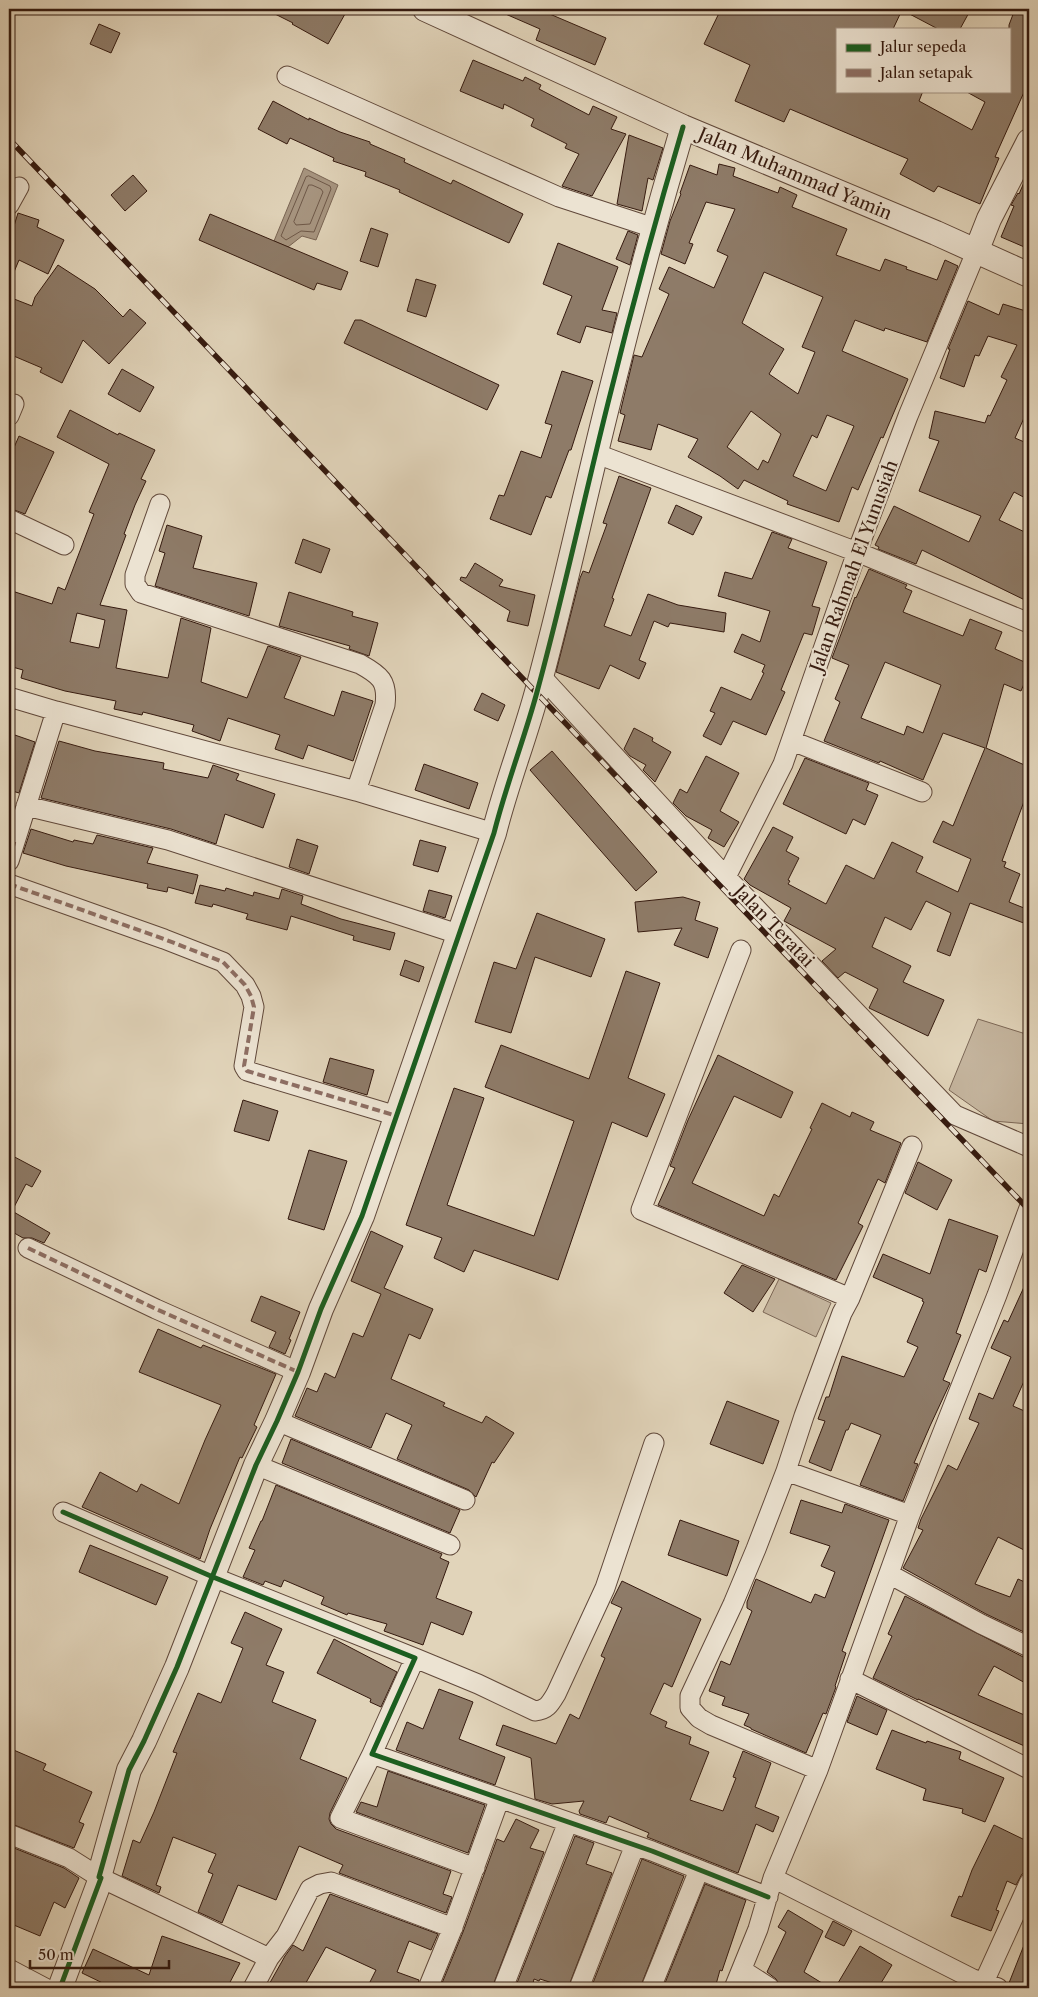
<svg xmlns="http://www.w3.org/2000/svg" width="1038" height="1997" viewBox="0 0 1038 1997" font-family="'Libre Caslon Text',serif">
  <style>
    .green { fill: #c4b49d; stroke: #7c6756 }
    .water { fill: #a79580; stroke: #796453 }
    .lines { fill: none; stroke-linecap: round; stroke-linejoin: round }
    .shore { stroke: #6e5848; stroke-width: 1 }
    .building { fill: #8e7b68; stroke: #351a0f; fill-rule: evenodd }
    .minor-casing { stroke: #60483a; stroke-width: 21 }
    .tertiary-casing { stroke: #60483a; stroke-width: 26 }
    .minor { stroke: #ece3d2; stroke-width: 19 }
    .tertiary { stroke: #ece3d2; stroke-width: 24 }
    .rail-casing { stroke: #351a0f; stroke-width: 5.5 }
    .rail { stroke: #ece3d2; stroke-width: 4; stroke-dasharray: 11; stroke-linecap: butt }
    .quiet { stroke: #8d6e63; stroke-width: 4; stroke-dasharray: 8 4; stroke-linecap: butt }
    .cycleway-casing { stroke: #ece3d2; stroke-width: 8 }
    .cycleway { stroke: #1b5e20; stroke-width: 5 }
    .labels { text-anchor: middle; stroke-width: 4.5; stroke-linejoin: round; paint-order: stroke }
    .street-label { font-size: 18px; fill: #351a0f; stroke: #ece3d2 }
  </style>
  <rect width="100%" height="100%" fill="#e1d4ba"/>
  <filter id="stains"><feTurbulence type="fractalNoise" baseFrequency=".004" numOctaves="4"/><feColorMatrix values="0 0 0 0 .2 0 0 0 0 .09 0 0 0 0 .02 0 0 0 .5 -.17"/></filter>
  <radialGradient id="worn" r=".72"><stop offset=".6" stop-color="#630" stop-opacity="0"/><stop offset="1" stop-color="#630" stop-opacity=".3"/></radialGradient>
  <path class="green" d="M978,1019L1029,1035V1124L993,1121L949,1090Z
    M779,1279L831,1303L816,1337L763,1312Z"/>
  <path class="water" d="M304,168L338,185L316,240L302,236L288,247L274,241Z"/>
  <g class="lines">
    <path class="shore" d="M309,176L330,186L331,189L314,232L301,231L286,240L281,236L306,177Z
      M309,185H312L321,189L323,192L310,224L296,225L294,222Z"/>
  </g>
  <path class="building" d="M265,9H336L345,14L328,44L292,24L293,23Z
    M494,9H538L606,38L595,65L536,40L540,29Z
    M721,9H971L960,29H938L902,10L893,29H837V91H923L919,101L972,130L985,102L965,91H1009V25L1015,9H1029V81L995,157L999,158L980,204L938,186L934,192L900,174L908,159L790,109L784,122L735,101L750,65L704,44Z
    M99,24L120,33L111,53L90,44Z
    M473,60L523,81L525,77L541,85L539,89L589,115L593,106L617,117L611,129L626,134L592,196L562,186L579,154L565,148L567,144L531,126L534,119L504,104L503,109L460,91Z
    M273,101L309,120V118L340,132L370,142V144L405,159L404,162L451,184L453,180L523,214L509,243L399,192L400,190L365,176L366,172L333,161L334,158L290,138L287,144L258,129Z
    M629,135L663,148L653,180L648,178L642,211L617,204Z
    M719,164L735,168L733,176L778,193L780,187L797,195L792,207L847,229L836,255L880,271L885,259L907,267L906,269L937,280L945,260L958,266L927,342L885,328L884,331L855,320L842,351L908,379L883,438L881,437L858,490L852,487L839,522L787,504L788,501L744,480L738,489L720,476L688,457L698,439L658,424L651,450L618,441L625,415L620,413L634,355L642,357L669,294L659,289L669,267L714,288L728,256L717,251L735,209L706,202L689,243L693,244L685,264L661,254L670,221L681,194L680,193L690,165L717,175ZM764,272L823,297L802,347L815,352L798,394L769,374L784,349L742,323ZM751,411L781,434L768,463L763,460L758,470L727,447ZM827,415L854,426L826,491L793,476L812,435L817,438Z
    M1029,171V249L1001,237L1014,206L1011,205L1018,193L1019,194Z
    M133,175L147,191L125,211L111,195Z
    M18,213L39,220L37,227L64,240L48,274L19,260L9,284V242Z
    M210,214L348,272L341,290L317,283L314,290L199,240Z
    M371,228L388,234L378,267L360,261Z
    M628,231L638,235L630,265L616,259Z
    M558,243L618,267L602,310L617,313L612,333L586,326L580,343L557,334L572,296L543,284Z
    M58,265L95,289L123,317L130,309L146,323L109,364L83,340L62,383L40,372L42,368L9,354V297L32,306L35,297Z
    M416,279L436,285L426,317L407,311Z
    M968,301L999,315L1003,304L1029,312V407L1015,438L1029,444V500L1014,492L999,520L1029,534V602L922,550L916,564L878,549L879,547L875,545L894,506L969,542L981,516L919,491L939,441L929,438L935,411L985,423L988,415L990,416L1007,380L1001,377L1017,345L988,336L979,356L975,355L964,387L940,378L950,349H948Z
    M355,320H361L499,385L487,410L344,343Z
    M122,369L154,387L140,412L108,394Z
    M562,371L593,381L571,450H569L551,498L546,496L531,535L490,519L499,495L504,496L521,451L541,458L552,425L545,423Z
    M70,410L118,435L119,433L155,450L141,479L146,481L135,505L124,534L126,535L100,605L127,610L116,668L168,678L181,618L211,628L201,682L247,698L268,646L301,657L284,698L334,716L342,691L373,701L353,761L308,745L303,759L275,749L280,735L228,718L220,741L192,731L194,725L143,712L142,715L114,709L116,701L65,691L21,678L23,670L9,666V590L52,604L58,587L65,590L94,514L89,512L109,464L57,437ZM77,613L105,620L99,648L70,642Z
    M19,436L54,452L25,514L9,508V459Z
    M619,476L651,488L612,598L614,599L604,626L631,636L648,594L678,605L726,613L724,632L670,623L668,627L654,621L639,660L646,663L639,679L610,665L599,689L556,672L580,578L583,571L589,573L607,524L603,523Z
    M676,505L702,517L693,535L668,523Z
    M167,525L202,536L193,568L257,583L249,616L155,586L165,553L159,551Z
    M772,532L792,539L788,548L827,562L812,606L820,608L812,635L804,633L781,690L785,692L766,735L733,721L721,745L703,736L715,713L710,711L721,687L751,700L764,673L762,672L765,665L734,652L742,634L760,642L770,611L718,596L725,572L752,579Z
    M303,539L330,549L321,573L295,563Z
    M475,563L503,580L499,586L535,595L528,626L507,621L510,611L460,580L461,577L466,578Z
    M869,569L907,585L905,588L912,591L903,612L963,636L970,619L1002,632L995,649L1029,664V672L1021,691L1004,684L986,748L1029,767V788L1002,861L1006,862L1004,867L1020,874L1009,902L1029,910V925L970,903L950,956L937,951L951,913L926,901L911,930L885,917L872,947L911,966L903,982L944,1000L928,1036L869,1008L878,989L845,972L838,978L822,961L836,949L784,921L791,908L750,885L744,879L773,827L793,837L786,851L799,858L788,880L790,881L788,884L826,904L846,865L874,879L892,842L923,857L916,872L958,892L971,859L933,842L943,821L953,826L985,748L943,733L923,780L880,761L879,763L824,741L840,702L835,699L849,665L832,658L855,597L856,598ZM885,662L941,685L923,733L907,726L904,735L861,718Z
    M289,592L353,612L352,616L378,623L369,656L349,649L350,646L279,626Z
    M482,693L505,705L498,721L474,710Z
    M634,728L653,738L652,741L671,752L655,782L643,770L646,765L630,756L624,749Z
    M9,733L35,742L19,793L9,790Z
    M59,741L95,751L164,763L163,769L208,778L213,765L239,774L236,780L275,794L263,828L225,814L216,844L171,829L41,798Z
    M552,751L657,872L636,891L530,770Z
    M706,756L739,773L720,811L739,822L724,847L708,838L712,830L686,816L673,803L680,789L687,793Z
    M805,758L869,783L866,790L878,795L865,825L853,819L846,834L783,804Z
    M424,764L478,783L469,809L415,790Z
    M31,829L73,842L74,840L93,844L97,835L153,848L147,863L198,875L193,894L168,887L167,892L147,888L148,884L66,866L23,853Z
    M297,839L318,846L309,874L289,867Z
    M420,840L446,847L438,872L413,865Z
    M200,885L225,891L226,888L253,896L254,892L279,899L282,889L303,896L301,904L341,919L395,933L390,950L353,940L354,936L291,916L287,930L246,919L248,914L213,904L212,907L195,903Z
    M429,890L452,896L445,918L423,911Z
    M683,897L700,902L695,920L718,928L708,958L674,945L682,928L638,932L635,902Z
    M537,913L605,939L591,977L535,957L511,1033L475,1022L494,962L516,969Z
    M405,960L424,967L419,982L400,975Z
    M626,971L660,983L628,1078L665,1094L647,1137L612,1122L558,1280L474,1250L464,1272L434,1258L442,1238L406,1225L454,1088L484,1098L447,1205L534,1236L574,1121L485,1087L501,1045L589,1079Z
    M718,1055L793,1092L781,1118L734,1096L692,1183L764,1216L774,1194L779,1197L812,1129L810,1128L822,1103L850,1117L852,1112L874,1122L870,1130L901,1143L885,1183L878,1179L858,1223L863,1226L836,1280L658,1205L675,1168L670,1166L688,1120Z
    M330,1058L374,1070L367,1095L323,1082Z
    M243,1100L278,1111L269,1141L234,1131Z
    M309,1150L347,1161L324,1230L288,1219Z
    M9,1154L41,1171L32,1187L26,1184L12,1211L50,1233L44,1243L32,1238H23L9,1230Z
    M918,1162L952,1180L937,1210L905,1193Z
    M949,1219L998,1236L986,1272L979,1269L956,1333L961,1335L943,1380L950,1383L930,1426L914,1463L918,1464L903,1501L860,1485L881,1435L851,1423L848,1430H846L831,1471L809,1462L825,1421L818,1419L826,1397H829L842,1356L904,1377L918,1347L907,1342L924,1302L922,1301L923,1299L873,1277L883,1254L930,1274Z
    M371,1231L403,1246L384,1288L433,1309L420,1339L409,1334L391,1379L445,1403L443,1406L482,1423L486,1416L514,1433L494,1463L492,1462L476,1497L469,1490L397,1459L412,1425L386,1413L371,1448L295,1416L307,1388L317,1392L325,1373L335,1378L353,1333L363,1337L381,1294L351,1281Z
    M742,1265L775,1279L753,1312L724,1293Z
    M1029,1276V1370L1013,1406L1029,1413V1538L1024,1550L998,1537L975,1584L1010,1597L1018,1579L1029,1584V1627L1026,1633L986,1614L903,1568L923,1530L918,1528L921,1519L948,1465L957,1470L979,1423L969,1419L979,1393L993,1399L1011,1357L991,1348L1004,1320L1008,1322Z
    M261,1296L300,1312L289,1339L291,1340L285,1354L269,1347L276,1332L251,1321Z
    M158,1329L201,1348L203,1345L276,1374L254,1425L257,1427L242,1458L240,1457L210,1529L200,1559L82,1507L100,1472L137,1492L141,1484L179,1504L205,1440L221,1405L139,1372Z
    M727,1401L779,1421L763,1464L710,1444Z
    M291,1439L460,1510L450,1533L282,1463Z
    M276,1485L442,1554L440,1558L449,1562L436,1598L472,1612L463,1635L431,1622L423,1645L384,1631L387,1624L348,1613L347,1615L321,1604L324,1597L284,1580L281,1587L265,1581L263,1585L243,1577L255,1550L249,1548L261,1521H262Z
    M801,1500L842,1513L845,1504L889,1520L842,1651L846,1653L835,1686L836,1687L826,1714L823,1713L806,1753L751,1729V1728L744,1725L749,1714L722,1705L725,1697L709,1691L721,1661L730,1665L752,1611L747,1608V1602L756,1579L811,1603L815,1594L825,1598L835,1572L821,1566L830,1546L790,1533Z
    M680,1520L739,1541L727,1576L668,1555Z
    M90,1545L168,1577L156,1605L79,1572Z
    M622,1581L701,1619L672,1687L664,1683L650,1714L667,1722L665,1727L691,1737L689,1744L709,1752L690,1800L723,1811L736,1778L733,1777L743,1751L771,1763L755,1807L779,1817L773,1832L756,1824L738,1873L647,1837L649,1833L609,1816L606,1823L580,1814L579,1811L584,1801L552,1804L535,1799L531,1758L496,1745L503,1725L556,1744L570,1714L579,1719L605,1658L601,1656L622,1608L611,1603Z
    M905,1596L1029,1660V1685L994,1666L978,1695L1029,1717V1748L918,1699V1700L873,1678L892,1636L888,1634Z
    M245,1612L282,1629L266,1665L284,1672L272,1702L316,1720L300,1759L347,1778L330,1813L329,1819L331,1824L336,1829L451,1871L443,1894L452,1897L446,1913L339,1873L343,1865L299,1846L276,1900L238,1885L222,1923L198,1912L213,1874L208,1872L216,1854L173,1837L156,1885L161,1887L159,1893L122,1876L133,1840L140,1843L154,1812L177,1753L173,1752L198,1693L221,1703L243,1648L231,1643Z
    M334,1639L397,1672L381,1707L370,1702L371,1699L317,1673Z
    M439,1689L473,1702L459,1739L505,1757L495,1785L396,1750L407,1722L423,1729Z
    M857,1696L887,1710L877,1735L847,1722Z
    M892,1730L926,1743L927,1741L961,1752L959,1759L1004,1778L985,1822L962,1813L963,1809L923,1800L926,1789L876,1769Z
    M9,1748L46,1764L43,1770L92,1792L79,1822L84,1824L74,1848L9,1823Z
    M388,1771L485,1805L468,1853L356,1812L361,1802L377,1807Z
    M516,1819L539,1830L530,1848L544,1852L492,1988H440L463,1932L497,1839L504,1842Z
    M994,1825L1029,1842V1872L1022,1874L1016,1885L1007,1881L996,1910L999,1911L991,1931L951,1916L959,1896L962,1897L972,1870Z
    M575,1836L594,1843L586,1864L612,1873L568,1988L540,1979L539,1981L534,1979L532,1988H515Z
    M9,1846L64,1868L79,1878L65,1908L54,1902L40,1936L9,1923Z
    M642,1859L684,1876L640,1988H591Z
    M705,1884L746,1900L722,1971L720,1970L715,1988H663Z
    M330,1894L438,1934L431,1950L409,1941L397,1972L419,1980L417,1988H367L376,1970L326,1947L303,1988H267L285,1956L293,1945L303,1951Z
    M788,1910L823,1931L804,1972L830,1988H781L776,1979L767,1972L786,1932L778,1927Z
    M833,1921L852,1931L844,1946L825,1937Z
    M1028,1935L1029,1988H1022L1009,1983Z
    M162,1936L240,1963L227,1988H113L82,1973L93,1949L149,1975Z
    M860,1946L892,1965L878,1988H835Z"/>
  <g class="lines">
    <g class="minor-casing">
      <path id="minor" d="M287,76L559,197L654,228
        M9,205L19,187
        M9,416L14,404
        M597,454L857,552L1029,623
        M160,504L135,575V584L141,593L360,664C380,675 388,681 385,705L356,791
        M9,519L64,545
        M541,676L726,877L955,1115L1029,1147
        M9,697L56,711L356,791L494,833
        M792,741L922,792
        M26,806L168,840L458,934
        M9,861L56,711
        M726,877L783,764L857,552L908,416L976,252
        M9,884L164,939L223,962L245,985L251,996L254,1007L244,1066L247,1071L397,1116
        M741,950L641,1210L850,1298
        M28,1248L156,1309L298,1372
        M277,1421L465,1500
        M256,1465L450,1545
        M786,1471L910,1515
        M63,1512L213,1577L415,1658L372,1754L652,1851L768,1897
        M889,1574L981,1624L1029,1647
        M415,1658L478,1684L535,1711C547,1710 550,1704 556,1694L605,1588L654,1443
        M850,1679L1029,1769
        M372,1754L340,1818L475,1868
        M818,1770L711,1725L699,1718L690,1708V1696L733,1604L756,1549L786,1471L804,1416L842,1313L850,1298L912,1146
        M9,1834L69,1858L99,1877
        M101,1878L269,1958
        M773,1878L973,1979L998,1988
        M9,1969L45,1988
        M742,1970L770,1988
        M984,1982L1029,1883
        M253,1988L269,1958L286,1936L310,1889L320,1884L331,1882L453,1928
        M428,1988L451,1932L499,1800
        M503,1988L568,1822
        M579,1988L635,1845
        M651,1988L699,1870
        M734,1988L758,1929L773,1878L818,1770L910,1515L997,1295L1029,1208"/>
    </g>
    <g class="tertiary-casing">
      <path id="tertiary" d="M425,9L683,127L936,233L1029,275
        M976,252L989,219L1029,141
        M60,1988L101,1878L99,1877L129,1770L144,1741L177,1667L256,1465L277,1421L298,1372L321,1309L362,1216L494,833C506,785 524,740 537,692C563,597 584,499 608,403C631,310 656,218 683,127"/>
    </g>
    <use href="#minor" class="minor"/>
    <use href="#tertiary" class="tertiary"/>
    <g class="rail-casing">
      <path id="rail" d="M9,139L1029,1210"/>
    </g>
    <use href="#rail" class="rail"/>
    <path class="quiet" d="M9,861L15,839
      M9,884L164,939L223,962L245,985L251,996L254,1007L244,1066L247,1071L397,1116
      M28,1248L156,1309L298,1372"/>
    <g class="cycleway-casing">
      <path id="cycleway" d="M63,1512L213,1577L415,1658L372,1754L652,1851L768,1897
        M60,1988L101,1878L99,1877L129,1770L144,1741L177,1667L256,1465L277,1421L298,1372L321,1309L362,1216L494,833C506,785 524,740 537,692C563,597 584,499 608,403C631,310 656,218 683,127"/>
    </g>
    <use href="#cycleway" class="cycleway"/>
  </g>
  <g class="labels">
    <g class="street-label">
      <text transform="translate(795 174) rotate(23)" y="6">Jalan Muhammad Yamin</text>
      <text transform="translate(854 566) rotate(-70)" y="6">Jalan Rahmah El Yunusiah</text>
      <text transform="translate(774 926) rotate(46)" y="6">Jalan Teratai</text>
    </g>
  </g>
  <rect width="1038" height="1997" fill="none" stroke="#e1d4ba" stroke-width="30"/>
  <rect x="10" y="10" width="1018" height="1977" fill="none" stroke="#351a0f" stroke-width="2.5"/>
  <rect x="15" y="15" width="1008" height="1967" fill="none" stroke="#351a0f"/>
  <rect x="836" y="28" width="175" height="65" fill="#ece3d2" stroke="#a39384"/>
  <rect x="846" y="44" width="25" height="8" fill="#1b5e20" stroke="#a39384"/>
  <text x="880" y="52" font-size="15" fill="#351a0f">Jalur sepeda</text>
  <rect x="846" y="69" width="25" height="8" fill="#8d6e63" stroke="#a39384"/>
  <text x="880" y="78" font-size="15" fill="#351a0f">Jalan setapak</text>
  <path d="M30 1960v8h139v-8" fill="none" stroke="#351a0f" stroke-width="2.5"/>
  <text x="38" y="1960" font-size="15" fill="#351a0f" stroke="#ece3d2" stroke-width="4" paint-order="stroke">50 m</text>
  <rect width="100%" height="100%" filter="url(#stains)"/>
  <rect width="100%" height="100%" fill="url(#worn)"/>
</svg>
